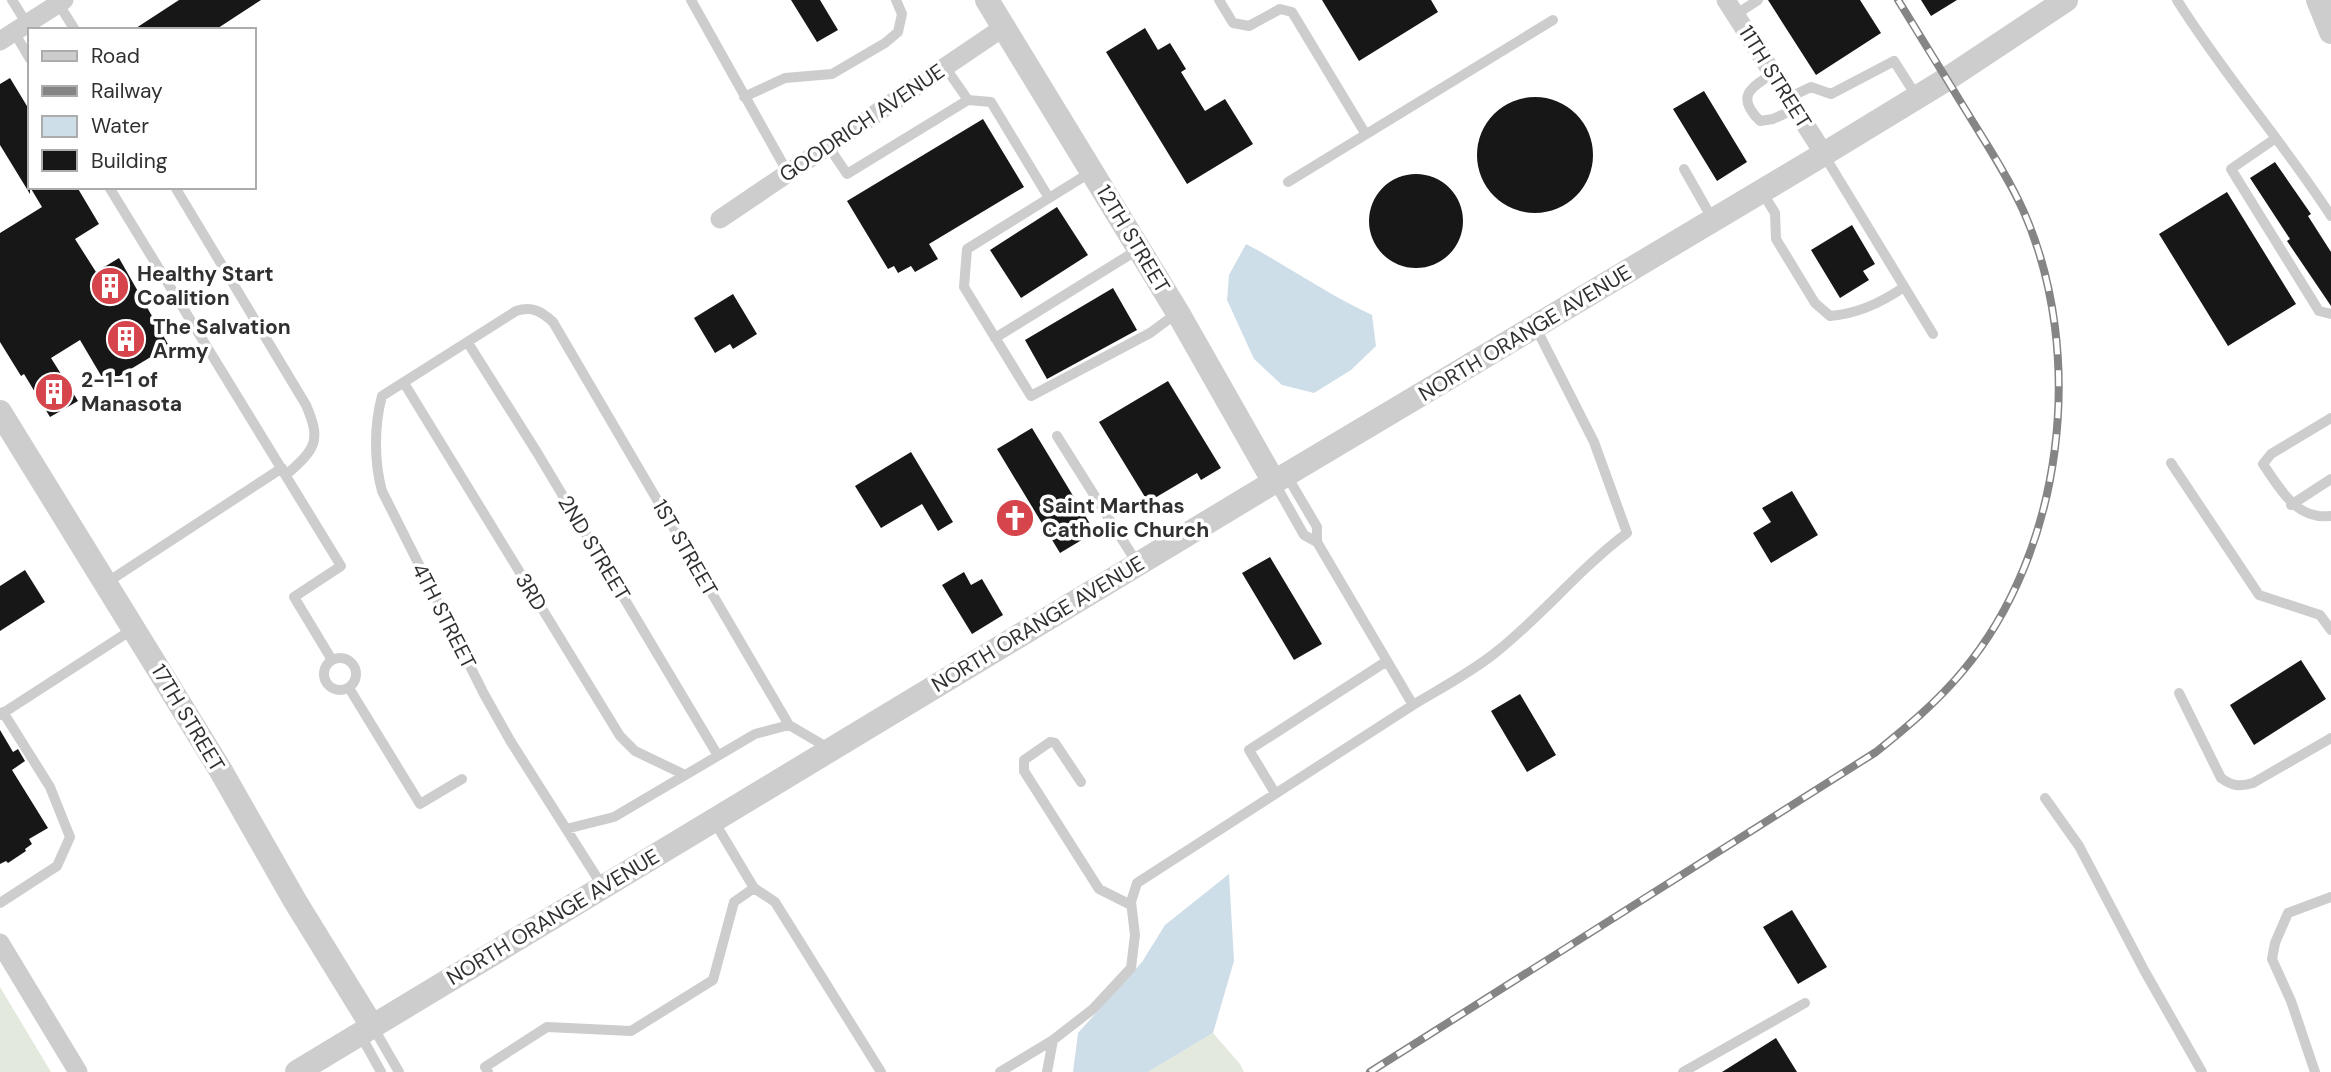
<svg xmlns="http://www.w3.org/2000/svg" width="2331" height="1072" viewBox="0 0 2331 1072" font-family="'DM Sans',sans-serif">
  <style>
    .green { fill: #e3e9dd }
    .water { fill: #cedee9 }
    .building { fill: #171717 }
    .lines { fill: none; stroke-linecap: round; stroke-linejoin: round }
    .service { stroke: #cdcdcd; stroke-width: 10 }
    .minor { stroke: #cdcdcd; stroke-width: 19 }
    .tertiary { stroke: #cdcdcd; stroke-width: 24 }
    .rail-casing { stroke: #858585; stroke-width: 8 }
    .rail { stroke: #fff; stroke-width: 5; stroke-dasharray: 16; stroke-linecap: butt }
    .labels { text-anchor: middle; stroke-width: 7; stroke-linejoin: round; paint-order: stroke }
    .street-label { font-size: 21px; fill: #303030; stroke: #fff }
    .poi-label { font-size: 21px; font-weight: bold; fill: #303030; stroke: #fff; text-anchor: start }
  </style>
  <rect width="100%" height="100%" fill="#fff"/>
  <path class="green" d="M0,987L51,1072H0Z
    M1213,1033L1240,1064L1244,1072H1148Z"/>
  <path class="water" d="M1246,244C1288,266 1328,295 1372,315L1376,346L1351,370L1314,393L1282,385L1254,359L1227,300L1229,275Z
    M1229,874L1234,961L1213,1033L1148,1072H1073L1078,1033L1142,962L1165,925Z"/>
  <path class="building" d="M179,0H261L215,30H133Z
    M791,0H820L838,30L817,42Z
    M1322,0H1431L1438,12L1359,61Z
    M1768,0H1860L1881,33L1816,75Z
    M1921,0H1957L1931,16Z
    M1145,28L1158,50L1170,43L1186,69L1181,72L1205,111L1225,99L1253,144L1187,184L1106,52Z
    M10,78L30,111V187H77L99,224L75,239L96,272L119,258L169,346L106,384L80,340L51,358L78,401L50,417L24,374L21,376L0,342V233L42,207L30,187V194L0,145V84Z
    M1704,91L1747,162L1717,181L1673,109Z
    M1477 155a58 58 0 1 1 116 0a58 58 0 1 1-116 0Z
    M983,119L1024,187L929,244L938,259L915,272L911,266L898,273L894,266L888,269L847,201Z
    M2275,162L2311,214L2308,216L2331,252V306L2287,241L2290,239L2250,178Z
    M1369 221a47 47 0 1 1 94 0a47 47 0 1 1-94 0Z
    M2227,192L2296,304L2228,346L2159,234Z
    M1057,207L1088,255L1021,298L990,250Z
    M1852,225L1875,264L1863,271L1869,280L1840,298L1811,250Z
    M1113,288L1137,330L1047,379L1025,340Z
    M733,294L757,334L733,349L730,344L715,353L694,318Z
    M1168,381L1221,468L1201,480L1197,473L1148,502L1099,422Z
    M1032,428L1095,532L1060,553L997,449Z
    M911,452L953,522L938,531L922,504L881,528L855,486Z
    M1792,491L1818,535L1771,563L1753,533L1771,522L1762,508Z
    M1270,557L1322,644L1294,660L1242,573Z
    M25,570L45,602L0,631V586Z
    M964,572L971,585L982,579L1003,615L972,634L942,585Z
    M2301,660L2326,699L2254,745L2230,705Z
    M1520,694L1556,755L1527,772L1491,711Z
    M0,730L13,752L18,749L25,761L12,770L48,828L29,839L32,844L25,849L26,851L8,863L6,861L0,864Z
    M1792,910L1827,967L1798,984L1763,927Z
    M1776,1038L1797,1072H1722Z"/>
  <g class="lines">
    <path class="service" d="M12,0L27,24
      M691,0L788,173
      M1219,0L1233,23L1249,26L1280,9L1292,12L1365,133
      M2177,0C2224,75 2283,142 2331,216
      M58,3L75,30
      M1735,15L1758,0
      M14,32L30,59
      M945,67L968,100
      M1772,74C1749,89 1736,97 1760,121L1773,119L1795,109
      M744,97L785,78L832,74L885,43L898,32L902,14L896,0
      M1788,98L1811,87L1831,94L1894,61L1917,97
      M2276,138L2231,169L2319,311L2331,314
      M828,146L847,174L968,100L991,102L1049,198
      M1824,155L1933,334
      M1684,169L1713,220
      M1091,172L967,249L964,287L1031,396L1150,333L1177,313
      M1288,182L1553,20
      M109,187L341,566L294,597L332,660
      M175,187L306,405C322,442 315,449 286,475
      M1762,192L1775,213L1776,239L1815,303L1830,316C1857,314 1881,303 1904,287
      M995,338L1139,249
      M468,343L538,454L717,754
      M404,383L620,736L635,751L683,774
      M2331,418L2271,454L2263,464C2281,490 2296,520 2331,516
      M1057,436L1137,563
      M2171,463L2259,595L2320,615L2331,630
      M1274,482L1304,535L1317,542V527L1287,476
      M2291,505L2331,479
      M106,583L282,468
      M324 674a16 16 0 1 1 32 0a16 16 0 1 1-32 0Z
      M349,688L420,804L462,779
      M2179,693L2221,778C2232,786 2240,787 2253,783L2331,738
      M1413,705C1441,688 1470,673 1495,653C1542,616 1579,569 1627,533L1594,442L1536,328
      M0,715L133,629
      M1081,782L1055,743L1050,742L1024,760V771L1099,889L1131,905
      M1275,793L1249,750L1387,661
      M2045,798L2079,846L2144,970L2202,1072
      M714,821L754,888L775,902L881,1072
      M566,829L614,817L755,734L789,725
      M603,887L511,742L484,694L382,491C374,462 374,425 382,396L516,311C532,306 541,311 553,322L789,725L830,749
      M0,903L57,866L70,837L50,787L3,712
      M373,1027L399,1072
      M360,1034L381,1072
      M488,1072L485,1067L547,1027L631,1031L713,980L734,902L754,888
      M1000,1072L1053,1040L1093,1009L1131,968L1135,935L1131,902L1137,883L1413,705L1317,542
      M1047,1072L1053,1040
      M1683,1072L1805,1003
      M2315,1072L2291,1001L2272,959L2275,943L2288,913L2331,897"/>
    <path class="minor" d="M1726,0L1824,154
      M0,41L64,0
      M720,219L1004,27
      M0,943L78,1072"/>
    <path class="tertiary" d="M987,0L1178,313L1274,482
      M2318,0L2331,32
      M0,412L221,771L295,901L372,1026
      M297,1072L1274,482L1824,154L1947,79L2066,0"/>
    <g class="rail-casing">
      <path id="rail" d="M1370,1072L1876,752C1907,727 1936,703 1962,672C2064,551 2087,354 2023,210C2009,179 1991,151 1973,122C1948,81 1923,41 1898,0"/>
    </g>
    <use href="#rail" class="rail"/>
  </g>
  <defs>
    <g id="building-disc" transform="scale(2.0125)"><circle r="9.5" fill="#d5454b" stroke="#fff"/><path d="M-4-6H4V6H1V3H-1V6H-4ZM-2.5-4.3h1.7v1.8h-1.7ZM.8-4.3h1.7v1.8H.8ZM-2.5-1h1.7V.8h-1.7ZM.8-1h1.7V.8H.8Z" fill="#fff"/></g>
    <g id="church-disc" transform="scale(2.0125)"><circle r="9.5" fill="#d5454b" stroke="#fff"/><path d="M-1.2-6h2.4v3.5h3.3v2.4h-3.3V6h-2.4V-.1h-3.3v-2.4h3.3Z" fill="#fff"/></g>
  </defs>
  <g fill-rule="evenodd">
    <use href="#building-disc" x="110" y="286"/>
    <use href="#building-disc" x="126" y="339"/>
    <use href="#building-disc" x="54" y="392"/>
    <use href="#church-disc" x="1015" y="518"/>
  </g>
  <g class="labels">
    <g class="street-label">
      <text transform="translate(1775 77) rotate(58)" y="7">11TH STREET</text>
      <text transform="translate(862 123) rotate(-34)" y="7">GOODRICH AVENUE</text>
      <text transform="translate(1133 239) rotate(59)" y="7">12TH STREET</text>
      <text transform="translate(1525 333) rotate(-31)" y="7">NORTH ORANGE AVENUE</text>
      <text transform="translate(594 548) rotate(59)" y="7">2ND STREET</text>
      <text transform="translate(685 548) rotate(60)" y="7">1ST STREET</text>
      <text transform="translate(531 592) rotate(59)" y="7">3RD</text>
      <text transform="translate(444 616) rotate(63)" y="7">4TH STREET</text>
      <text transform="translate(1038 624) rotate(-31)" y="7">NORTH ORANGE AVENUE</text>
      <text transform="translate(188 718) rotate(59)" y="7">17TH STREET</text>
      <text transform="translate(553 917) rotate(-31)" y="7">NORTH ORANGE AVENUE</text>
    </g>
    <g class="poi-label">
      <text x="137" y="281">Healthy Start<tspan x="137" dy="24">Coalition</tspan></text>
      <text x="153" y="334">The Salvation<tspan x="153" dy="24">Army</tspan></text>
      <text x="81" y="387">2-1-1 of<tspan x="81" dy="24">Manasota</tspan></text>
      <text x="1042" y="513">Saint Marthas<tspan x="1042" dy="24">Catholic Church</tspan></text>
    </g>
  </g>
  <rect x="28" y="28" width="228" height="161" fill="#ffffff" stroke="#acacac" stroke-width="2"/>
  <rect x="42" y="51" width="35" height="10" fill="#cdcdcd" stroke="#acacac" stroke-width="2"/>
  <text x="91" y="63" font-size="21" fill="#303030">Road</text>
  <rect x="42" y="86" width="35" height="10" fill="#858585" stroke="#acacac" stroke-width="2"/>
  <text x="91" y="98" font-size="21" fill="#303030">Railway</text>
  <rect x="42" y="116" width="35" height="21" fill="#cedee9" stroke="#acacac" stroke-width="2"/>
  <text x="91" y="133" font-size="21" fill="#303030">Water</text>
  <rect x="42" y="150" width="35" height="21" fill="#171717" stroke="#acacac" stroke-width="2"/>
  <text x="91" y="168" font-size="21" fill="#303030">Building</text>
</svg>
